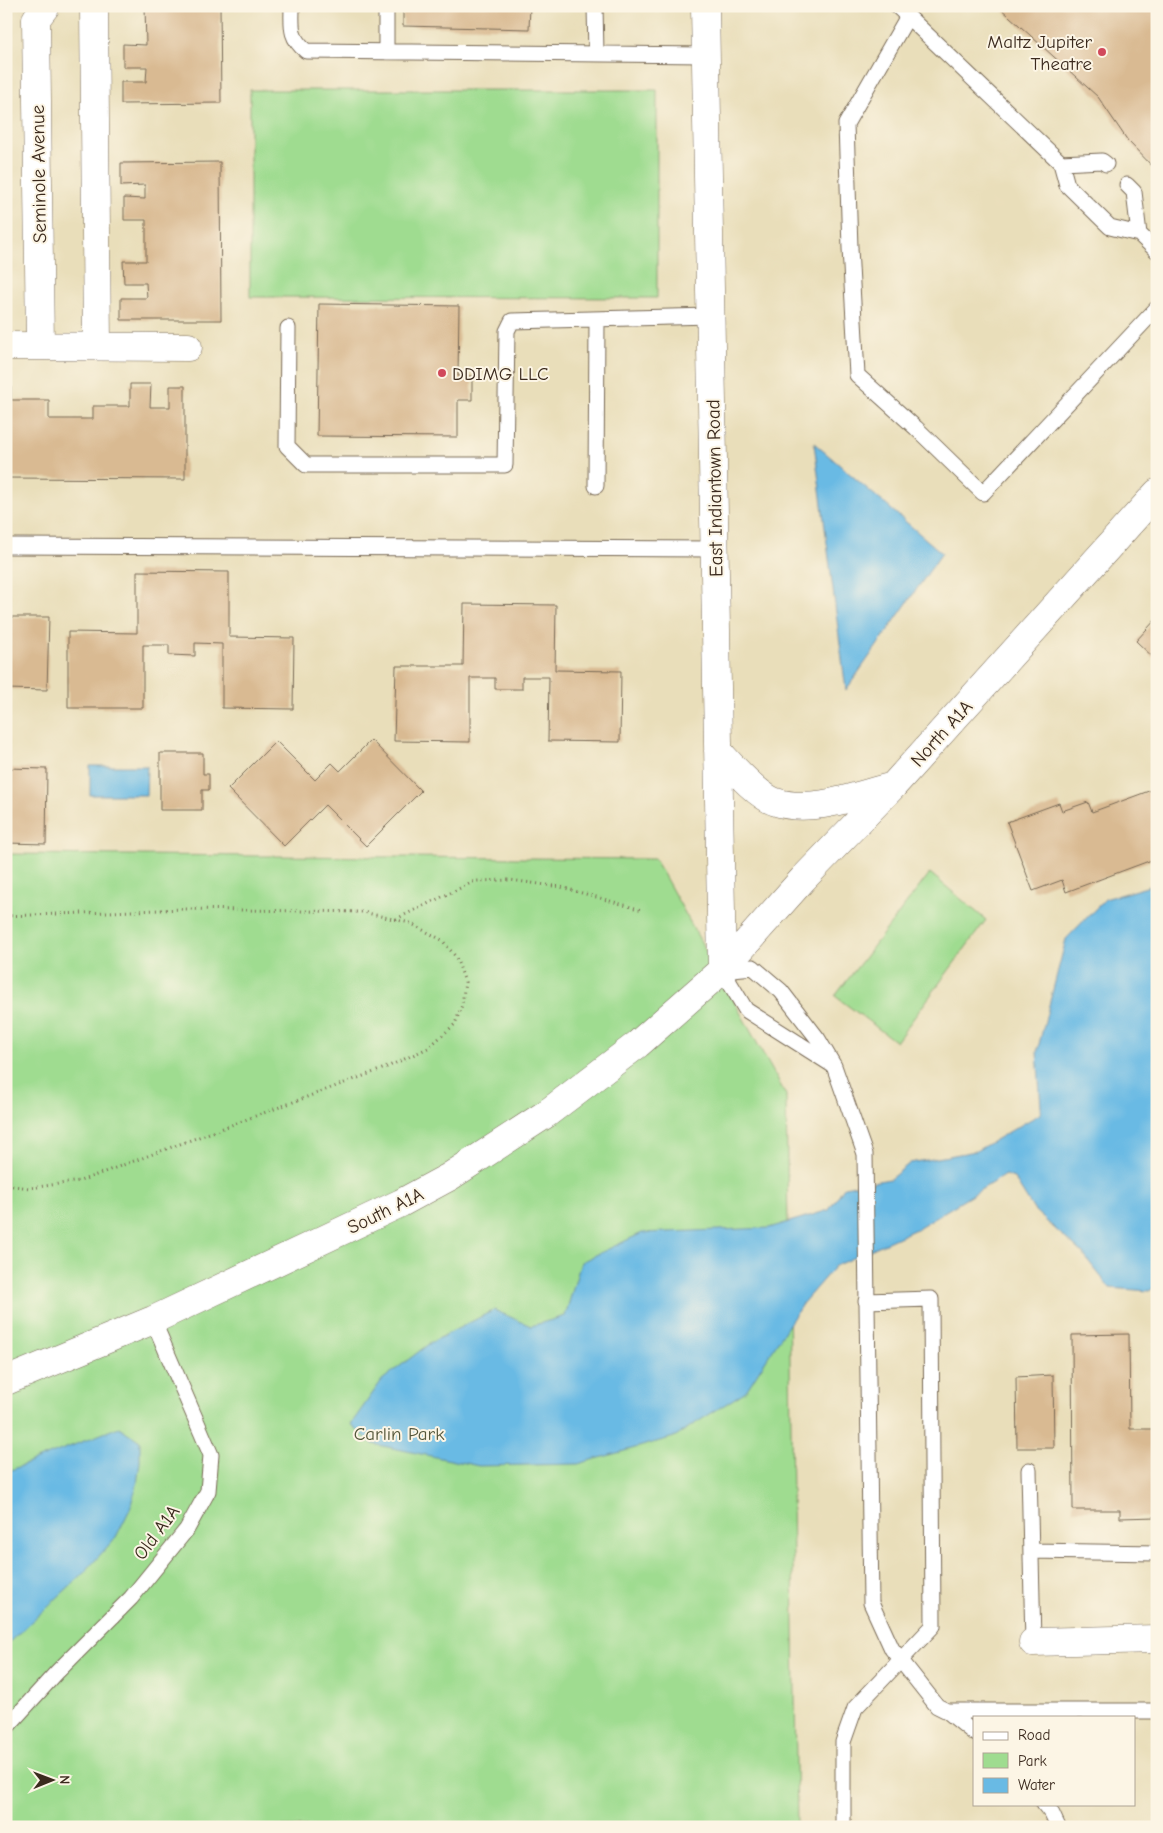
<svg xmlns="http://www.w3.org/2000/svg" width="1163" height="1833" viewBox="0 0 1163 1833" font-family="'Comic Neue',sans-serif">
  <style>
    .green { fill: #9fdc90; stroke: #6d8357 }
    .water { fill: #69bae4; stroke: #527281 }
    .building { fill: #d9ba92 }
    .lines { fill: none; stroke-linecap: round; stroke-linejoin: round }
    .service-casing { stroke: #786955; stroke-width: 17 }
    .minor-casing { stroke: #786955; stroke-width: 29 }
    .tertiary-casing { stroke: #786955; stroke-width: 29 }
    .path { stroke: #786955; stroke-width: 3; stroke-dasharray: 1 4; stroke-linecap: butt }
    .service { stroke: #fff; stroke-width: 15 }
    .minor { stroke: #fff; stroke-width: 28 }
    .tertiary { stroke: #fff; stroke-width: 28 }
    .poi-dot { fill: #d1495b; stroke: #fcf5e5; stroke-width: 2 }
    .labels { text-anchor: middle; stroke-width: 4; stroke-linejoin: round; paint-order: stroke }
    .poi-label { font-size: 19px; fill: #3b2a1e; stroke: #fcf5e5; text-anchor: end }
    .street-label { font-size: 19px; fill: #3b2a1e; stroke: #fcf5e5 }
    .park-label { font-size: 19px; fill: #54563a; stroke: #fcf5e5 }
  </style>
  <rect width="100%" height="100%" fill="#fcf5e5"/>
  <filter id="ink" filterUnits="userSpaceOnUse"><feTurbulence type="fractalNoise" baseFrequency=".02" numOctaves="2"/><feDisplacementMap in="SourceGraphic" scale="10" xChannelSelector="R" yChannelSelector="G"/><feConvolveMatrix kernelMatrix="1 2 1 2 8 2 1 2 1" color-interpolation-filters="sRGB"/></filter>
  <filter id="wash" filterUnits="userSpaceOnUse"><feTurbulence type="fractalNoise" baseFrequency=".0096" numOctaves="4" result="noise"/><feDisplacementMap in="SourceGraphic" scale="20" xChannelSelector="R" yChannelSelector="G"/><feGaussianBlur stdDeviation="1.12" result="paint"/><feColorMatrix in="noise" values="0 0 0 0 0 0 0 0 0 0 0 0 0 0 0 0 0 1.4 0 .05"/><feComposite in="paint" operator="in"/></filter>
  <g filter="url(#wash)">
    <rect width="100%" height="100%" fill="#e9deba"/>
    <path class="green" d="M250,90H657V298L250,297Z
      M6,854L655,859L786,1095L797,1827H6Z
      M930,873L986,920L896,1042L835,996Z"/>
    <path class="water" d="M814,443L942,553L846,690Z
      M90,766H147L146,795H90Z
      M1157,884V1286L1149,1291L1110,1288L1082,1253L1034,1210L1014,1178L1005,1175L916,1229L835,1266L802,1304L746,1391L674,1437L578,1464L479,1466L373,1444L351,1424L382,1380L430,1343L494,1310L531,1326L565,1316L581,1262L642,1233L769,1228L829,1210L844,1187L890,1179L910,1163L976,1151L1040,1114L1041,1107L1037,1052L1066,939L1105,899Z
      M119,1427L140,1441V1462L137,1484L130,1509L116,1537L84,1573L6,1645V1472Z"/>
    <g id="blocks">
      <path class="building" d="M145,6H220L221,103L121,104V82H146L147,67H123V44L146,45Z
        M403,6H530L529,29L403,26Z
        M998,6H1157V171L1128,141L1098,97Z
        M220,162L221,320H121V298H147L146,283H124L123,261H146V220H124V198L145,199V185L121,186V163Z
        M319,304L459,306L458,376H472V400H458V437L317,436Z
        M6,380H11V400H49V419H93V406H130V384H151L150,407H170V386H185V479L6,478Z
        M137,571L229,572V637L294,638L293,709L222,708V644L195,643V656L169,655V645H143V708H68V632L137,633Z
        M464,604L556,605L555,670L621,671L620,742L548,741L549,677H522V689H495V678H470V742L394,741L396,666H463Z
        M6,617H49L47,690L6,689Z
        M1157,618V661L1136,641Z
        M371,740L421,791L366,846L325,805L284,846L228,789L276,741L315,780L332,763L340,771Z
        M160,753H203V774H209V790H202V810H160Z
        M6,768L47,769L46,844L6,843Z
        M1157,788V858L1066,892L1062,880L1033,891L1007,822L1059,803L1062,811L1088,802L1092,812Z
        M1129,1334L1130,1429H1157V1517L1120,1518V1510H1073L1072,1335Z
        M1053,1375L1054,1448H1017L1016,1377Z"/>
    </g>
  </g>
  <g filter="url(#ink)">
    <use href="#blocks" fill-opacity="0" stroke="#786955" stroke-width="1"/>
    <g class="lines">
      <g class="service-casing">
        <path id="service" d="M292,6C292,26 289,37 306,51L706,55
          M386,6V52
          M595,6L596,54
          M897,6L1061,163L1102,161L1106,164
          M908,16L846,124L850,248L857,375L916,428L983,493L1157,308
          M1061,163L1067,185L1110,227L1139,234L1157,251
          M1127,185L1134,192L1139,234
          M288,328L287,446L306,465H505L507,331L512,321L711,316
          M596,486L597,319
          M6,546L715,549
          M834,1066L746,1010L722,970L753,967L781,991L818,1039L834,1066L865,1154L871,1603L892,1649L937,1706L947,1711L974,1733
          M1029,1470L1033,1642
          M1031,1551L1157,1553
          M947,1711H1157
          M6,1728L57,1672L131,1598L187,1529L208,1491L211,1455L153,1320
          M1044,1804L1052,1814L1058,1827
          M843,1827V1742L855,1708L933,1626L931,1299L866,1301"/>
      </g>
      <g class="minor-casing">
        <path id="minor" d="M94,6L97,346
          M6,346L188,347
          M40,346L36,19L46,6
          M1033,1642L1157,1639"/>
      </g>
      <g class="tertiary-casing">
        <path id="tertiary" d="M705,6L722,970
          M718,751C732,766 757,796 776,802C813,814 857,795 893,786
          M6,1381L153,1320L401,1203L449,1177L546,1114L638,1044L722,970L803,879L893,786L1157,493"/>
      </g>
      <path class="path" d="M6,916L185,909L363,912L410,923L442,940L456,957L465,982L462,1005L455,1024L428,1048L385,1068L80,1181L30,1188L6,1185
        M396,919L475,881L510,880L561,887L642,910"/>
      <use href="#service" class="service"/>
      <use href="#minor" class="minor"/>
      <use href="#tertiary" class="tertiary"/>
    </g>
  </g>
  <g class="poi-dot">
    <circle cx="1102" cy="52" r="5"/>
    <circle cx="442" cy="373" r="5"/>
  </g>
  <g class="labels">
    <g class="poi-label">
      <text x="1092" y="48">Maltz Jupiter<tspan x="1092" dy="22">Theatre</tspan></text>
      <text x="452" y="380" text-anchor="start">DDIMG LLC</text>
    </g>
    <g class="street-label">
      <text transform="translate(38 174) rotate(-91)" y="7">Seminole Avenue</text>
      <text transform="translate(714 488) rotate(-91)" y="7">East Indiantown Road</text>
      <text transform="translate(941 733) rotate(-48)" y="7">North A1A</text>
      <text transform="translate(385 1210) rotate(-26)" y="7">South A1A</text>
      <text transform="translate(156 1532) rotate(-53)" y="7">Old A1A</text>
    </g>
    <g class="park-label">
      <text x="399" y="1440">Carlin Park</text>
    </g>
  </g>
  <rect width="1163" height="1833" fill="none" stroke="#fcf5e5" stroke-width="25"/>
  <rect x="973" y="1716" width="162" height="90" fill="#fcf5e5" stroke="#afa495"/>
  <rect x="983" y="1732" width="25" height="8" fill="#ffffff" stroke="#afa495"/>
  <text x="1018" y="1740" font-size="15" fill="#3b2a1e">Road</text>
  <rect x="983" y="1753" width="25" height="15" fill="#9fdc90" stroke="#afa495"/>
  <text x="1018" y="1766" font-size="15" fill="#3b2a1e">Park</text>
  <rect x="983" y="1778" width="25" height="15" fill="#69bae4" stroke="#afa495"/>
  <text x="1018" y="1790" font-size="15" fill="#3b2a1e">Water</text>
  <g transform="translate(52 1780) rotate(89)" stroke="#fcf5e5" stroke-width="4" paint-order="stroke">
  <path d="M0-4L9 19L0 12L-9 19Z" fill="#3b2a1e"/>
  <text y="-8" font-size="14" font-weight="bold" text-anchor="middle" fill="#3b2a1e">N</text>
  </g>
</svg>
